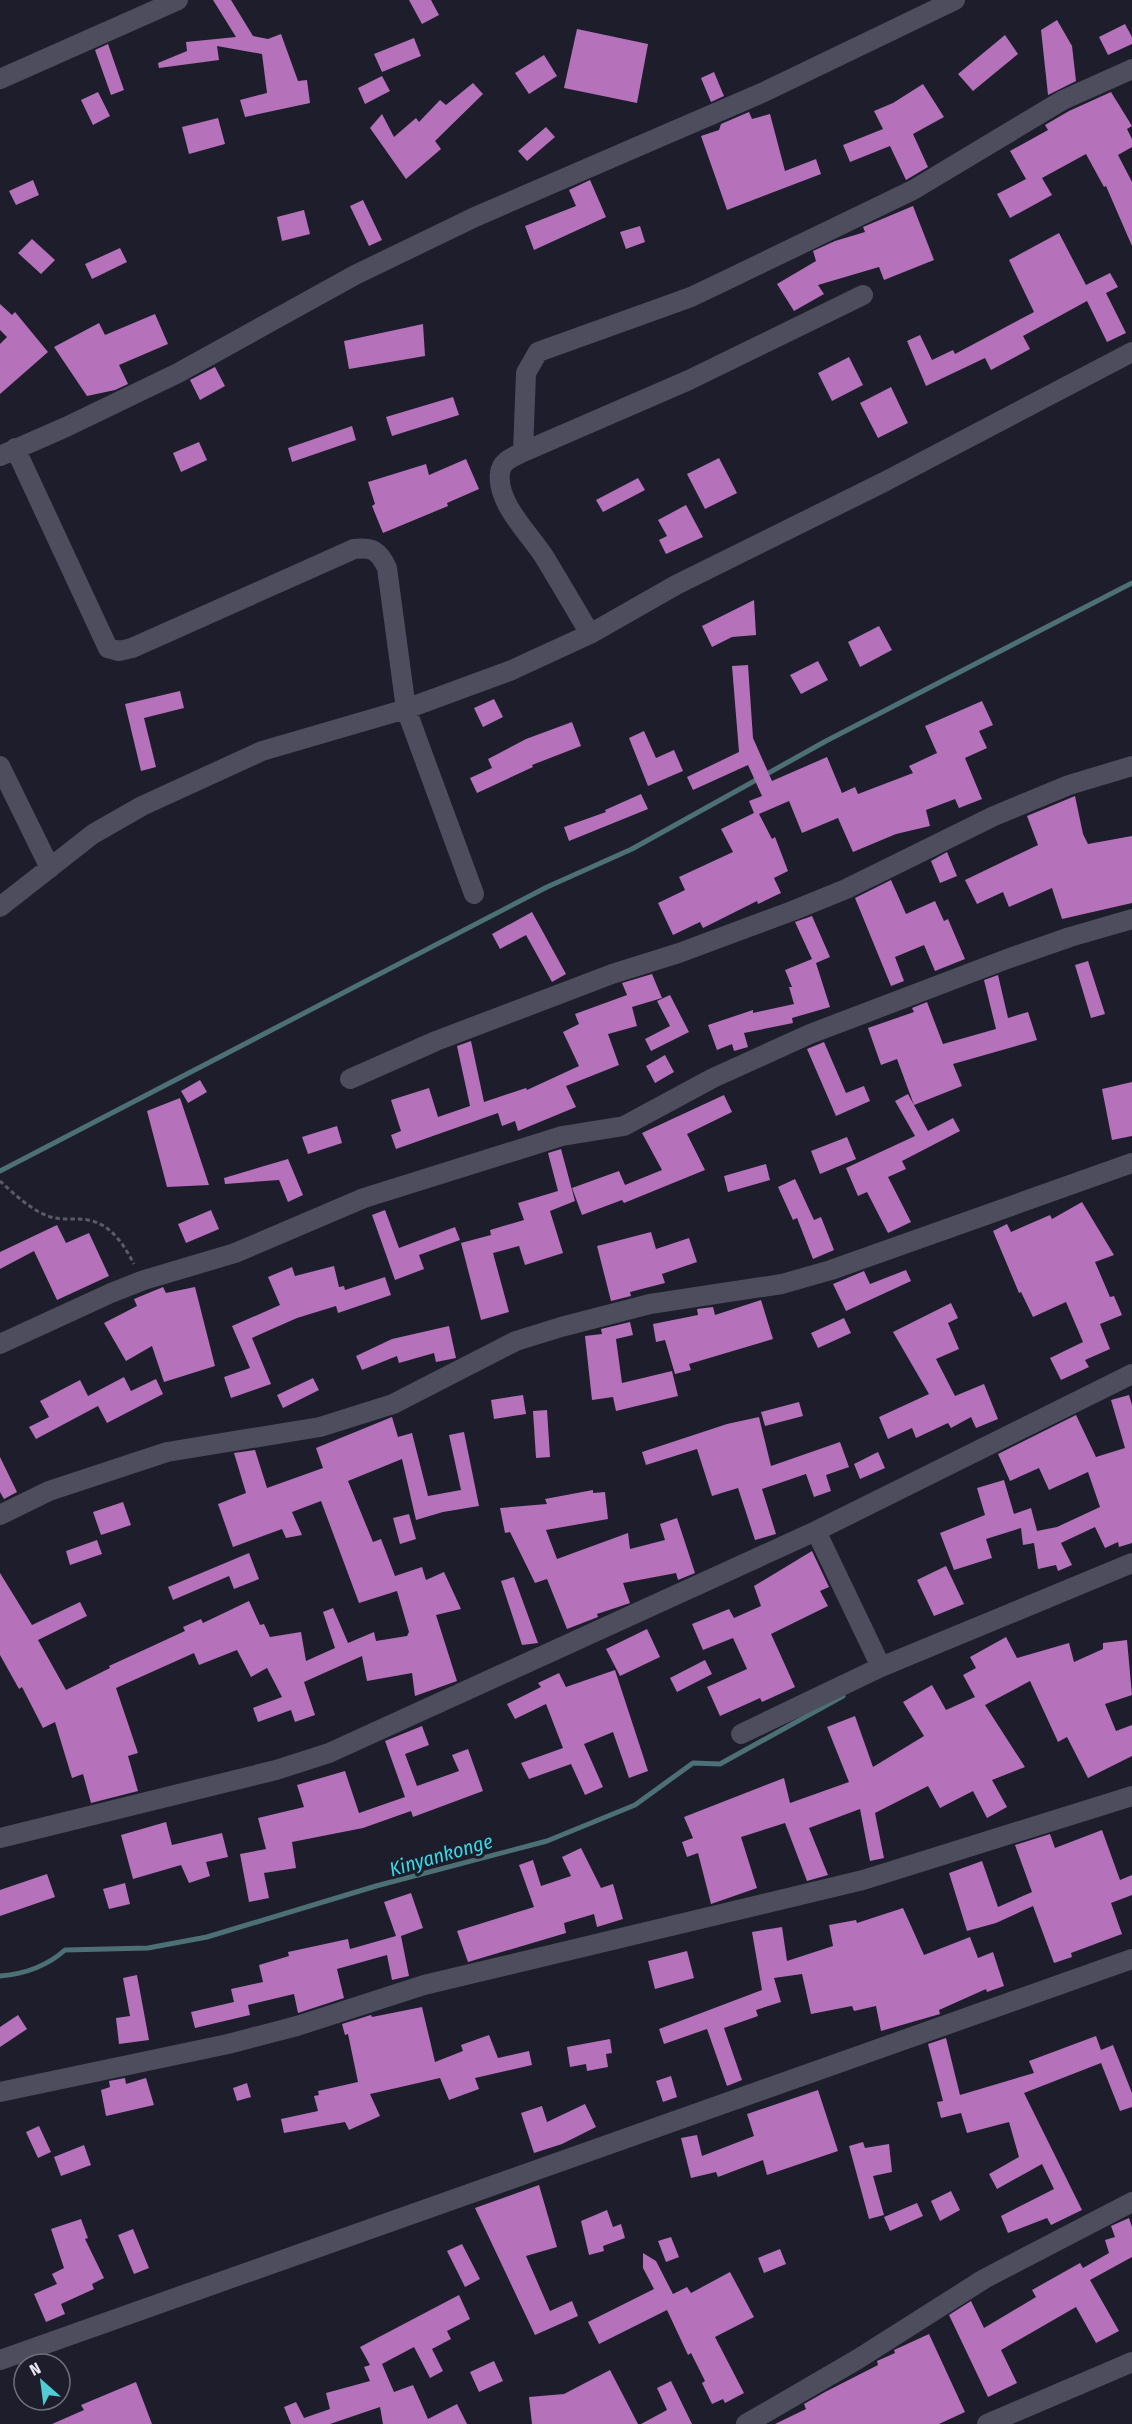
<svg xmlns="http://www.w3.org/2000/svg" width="1132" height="2424" viewBox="0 0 1132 2424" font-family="'Fira Sans Condensed',sans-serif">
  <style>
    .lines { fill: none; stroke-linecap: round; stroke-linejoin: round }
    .stream { stroke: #4c7076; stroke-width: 5 }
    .building { fill: #b572bb }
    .path { stroke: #5b5b68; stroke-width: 3; stroke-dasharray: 4.5 3; stroke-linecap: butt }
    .street { stroke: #4d4d5e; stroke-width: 20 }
    .labels { text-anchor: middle; stroke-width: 6; stroke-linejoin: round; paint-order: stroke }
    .water-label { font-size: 20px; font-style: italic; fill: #39d9e6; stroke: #1d1d2c }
  </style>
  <rect width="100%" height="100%" fill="#1d1d2c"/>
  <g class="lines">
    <path class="stream" d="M0,1171L547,887L632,849L826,741L1132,583
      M0,1976C25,1974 46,1967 65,1950L148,1948L207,1937L376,1886L547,1841L635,1805L693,1763L720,1764L843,1696"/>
  </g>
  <path class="building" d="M213,0H231L253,36L268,39L281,34L298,81L307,80L310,103L245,117L240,100L267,93L262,54L217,46L219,60L159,68L158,63L187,51L186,42L236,37Z
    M409,0H431L439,15L422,24Z
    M1057,20L1072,46L1076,81L1048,95L1041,30Z
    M1125,24L1132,37V44L1108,55L1099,37Z
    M577,29L648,44L637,103L564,88Z
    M1005,35L1018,54L973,91L958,74Z
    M414,38L421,56L382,72L374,54Z
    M108,44L124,90L111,95L95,50Z
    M544,55L557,76L529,94L515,73Z
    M714,72L724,96L711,102L701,78Z
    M382,76L390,91L365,104L358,88Z
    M473,83L483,94L435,141L441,149L406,179L370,128L382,114L394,137L416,118L419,122L440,100L446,105Z
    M923,84L944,117L913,134L928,167L906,180L890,146L850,162L843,145L883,129L874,111L893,103Z
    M98,92L110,116L93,125L81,100Z
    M1111,92L1132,126L1127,129L1132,139V147L1118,155L1132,182V246L1106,186L1104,187L1086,154L1042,178L1052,195L1010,218L997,194L1026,179L1010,151L1048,130L1045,125L1069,111Z
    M749,112L752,119L770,114L785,171L816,159L821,174L727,210L701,136L719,130L721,124Z
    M218,118L225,144L189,154L182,127Z
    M546,127L555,137L527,161L518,151Z
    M33,180L39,195L16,205L9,191Z
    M590,180L606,217L534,250L525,226L576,206L569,190Z
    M363,200L382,240L369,246L350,206Z
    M913,206L934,260L884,280L879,267L818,285L824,294L794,311L777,284L816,261L813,251L835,241L865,232L863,227Z
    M304,210L310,234L282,241L277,217Z
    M640,226L645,242L626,249L620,232Z
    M1059,233L1086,285L1110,273L1118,287L1106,293L1126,333L1107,342L1087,301L1023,336L1030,349L991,370L985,358L926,386L907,341L920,335L932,360L953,350L955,354L1034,312L1009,260Z
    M32,239L55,260L41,274L18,253Z
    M120,248L127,262L92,279L85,264Z
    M0,304L12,315L15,312L48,352L0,394V344L7,337L0,330Z
    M155,314L168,344L119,365L128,384L115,390L87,396L54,347L99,323L105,335Z
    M423,324L425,356L349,369L344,341Z
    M849,357L863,385L832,401L818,373Z
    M215,367L225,386L200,400L190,380Z
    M891,387L908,423L878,438L860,403Z
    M453,397L459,415L392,436L386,417Z
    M352,426L356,440L292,462L288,448Z
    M199,442L207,460L181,472L173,453Z
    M719,458L737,493L705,509L687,474Z
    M466,459L479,489L447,503L448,506L383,533L372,506L375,504L368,482L426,464L429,475Z
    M638,478L645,490L603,512L596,500Z
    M686,505L703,537L666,554L659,540L667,536L658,520Z
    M754,600L756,635L732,637L712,647L702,626Z
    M879,626L892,650L860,667L848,642Z
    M818,661L828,680L801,694L790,675Z
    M748,665L753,738L772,781L827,757L842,793L855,787L858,794L913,773L909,766L937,753L925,726L982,701L993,725L979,731L987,748L965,758L982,799L959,808L955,799L926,810L930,826L896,834L853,852L838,818L802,833L789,801L759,814L772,839L775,837L788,871L774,878L781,893L758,904L757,901L703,928L700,922L673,935L658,903L685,890L679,877L733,852L721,829L754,813L749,801L762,796L748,765L693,790L687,777L739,752L732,666Z
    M180,691L184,708L144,718L156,767L141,771L125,704Z
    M494,699L503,717L483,727L474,708Z
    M572,722L581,746L532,765L533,767L477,793L470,778L492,768L488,759L526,739Z
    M644,731L656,758L674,750L683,771L648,786L629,738Z
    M641,794L648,809L569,841L564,827L606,812L605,810Z
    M1075,796L1083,834L1088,844L1132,836V903L1062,919L1052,888L1009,907L1003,892L977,904L965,880L1038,845L1027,816Z
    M947,852L957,876L940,883L931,861Z
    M891,880L906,914L935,901L944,921L948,919L965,959L935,971L924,945L895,957L904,981L891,986L855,898Z
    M532,912L566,974L552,982L526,935L500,949L492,934Z
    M812,916L830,957L816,963L830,1007L792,1018L793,1023L744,1033L748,1047L734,1051L732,1044L717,1050L708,1025L753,1010V1013L794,1004L789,987H792L785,970L812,959L795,922Z
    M1088,961L1105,1014L1091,1018L1075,965Z
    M652,974L662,998L632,1007L637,1026L608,1034L619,1065L566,1086L576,1107L518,1131L515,1121L502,1126L498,1113L396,1149L391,1135L401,1131L391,1100L429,1088L438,1117L470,1106L457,1046L471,1041L484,1102L526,1088L527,1090L579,1066L563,1032L579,1024L575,1014L627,995L622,983Z
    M998,975L1008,1018L1028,1012L1037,1040L953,1064L962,1086L914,1105L897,1059L881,1065L868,1028L914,1012L912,1008L927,1002L943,1044L996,1029L984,980Z
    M670,995L689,1032L651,1051L645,1039L670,1026L657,1001Z
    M824,1042L846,1093L864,1086L870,1101L836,1116L807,1049Z
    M665,1055L674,1072L655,1083L646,1066Z
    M200,1080L207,1092L188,1103L181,1091Z
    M1132,1082V1136L1112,1140L1102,1089Z
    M908,1094L928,1131L953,1118L960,1131L902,1161L906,1169L888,1177L911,1222L888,1233L867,1192L858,1196L846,1168L915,1136L895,1101Z
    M724,1095L732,1112L687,1134L705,1170L624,1203L622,1200L582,1215L572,1188L619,1171L625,1185L662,1170L642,1133Z
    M180,1098L209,1185L167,1187L147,1111Z
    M337,1126L342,1143L308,1154L302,1137Z
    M847,1137L856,1159L820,1174L811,1151Z
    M561,1149L575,1201L550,1211L563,1253L525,1265L519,1246L493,1253L509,1312L481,1320L461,1243L491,1235L490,1230L524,1220L518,1203L558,1191L548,1153Z
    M288,1159L303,1195L288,1202L279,1180L225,1184L224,1178Z
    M766,1164L770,1180L728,1192L724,1176Z
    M795,1179L814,1220L821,1217L834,1250L813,1259L797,1218L793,1220L778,1187Z
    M1082,1202L1114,1255L1095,1262L1110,1297L1114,1296L1122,1315L1100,1324L1110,1349L1085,1360L1089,1367L1061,1380L1050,1358L1083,1342L1066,1302L1033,1317L1021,1292L1019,1293L993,1231L1007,1224L1011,1232L1050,1215L1052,1219Z
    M211,1210L219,1229L186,1243L178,1224Z
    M385,1210L399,1248L455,1227L460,1240L419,1255L424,1269L395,1280L372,1215Z
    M57,1225L66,1243L89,1233L109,1276L57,1300L34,1251L0,1269V1252Z
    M651,1232L656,1249L689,1238L697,1262L662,1274L665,1283L630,1292L631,1296L611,1301L597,1246Z
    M334,1266L339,1287L344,1286L345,1290L385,1277L391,1295L338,1313L336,1306L297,1318L252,1338L271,1384L231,1398L224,1377L250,1368L232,1326L280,1305L268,1277L292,1267L295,1276Z
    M906,1270L911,1281L846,1311L833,1284L864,1271L870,1284Z
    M163,1287L166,1293L195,1287L215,1366L164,1382L152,1346L126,1361L104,1323L137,1306L134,1299Z
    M761,1300L773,1339L689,1364L691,1370L675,1374L665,1340L656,1342L653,1324L698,1315L697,1309L713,1307L715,1315Z
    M951,1303L958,1318L948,1323L959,1349L936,1359L955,1396L984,1384L998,1419L976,1428L971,1417L951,1428L948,1423L916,1438L912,1428L888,1439L879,1417L929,1394L893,1332Z
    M844,1318L851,1333L818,1348L811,1333Z
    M630,1322L633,1335L616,1339L622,1383L672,1371L678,1396L616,1411L613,1397L592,1400L585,1336L602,1334L601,1329Z
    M449,1326L456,1358L436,1362L434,1353L399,1363L397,1356L362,1370L356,1356L392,1339Z
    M124,1377L131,1391L156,1379L163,1394L107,1423L98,1406L36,1439L29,1427L49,1417L40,1401L80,1380L88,1396Z
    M313,1378L319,1390L283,1408L277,1395Z
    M523,1395L526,1414L494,1419L491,1400Z
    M1129,1395L1132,1405V1543L1119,1547L1118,1542L1105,1548L1095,1527L1061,1543L1072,1565L1058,1571L1056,1565L1038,1569L1034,1543L1023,1545L1021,1528L986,1539L992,1558L954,1570L940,1533L985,1515L977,1488L1004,1480L1014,1514L1031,1508L1037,1531L1057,1527L1100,1507L1088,1472L1049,1490L1039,1468L1010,1481L998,1454L1076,1415L1096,1457L1125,1448L1111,1400Z
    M799,1402L803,1416L765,1426L761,1412Z
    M547,1410L550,1457L536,1458L533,1411Z
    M392,1417L398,1437L412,1433L428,1496L461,1490L449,1435L464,1432L479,1506L443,1512L416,1520L402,1459L348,1481L373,1542L381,1539L395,1576L422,1567L426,1580L444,1572L461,1609L436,1615L457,1681L415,1696L412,1673L367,1681L362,1656L304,1682L315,1715L295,1722L291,1710L258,1722L253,1708L282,1697L267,1668L251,1677L237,1650L199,1665L194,1653L116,1688L138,1753L128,1756L138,1791L91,1803L83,1774L72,1778L55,1722L43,1728L22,1687L19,1689L0,1655V1573L32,1625L80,1602L87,1616L38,1640L66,1690L110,1668L109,1666L185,1631L183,1627L201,1619L203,1623L249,1601L260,1625L264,1624L270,1637L301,1632L306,1661L335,1648L323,1612L333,1608L348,1643L374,1632L376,1641L407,1636L409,1632L397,1591L359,1603L321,1501L292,1512L302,1535L286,1538L282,1529L233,1547L218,1504L246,1493L234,1453L255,1450L267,1488L323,1468L316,1448Z
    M759,1417L771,1466L840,1442L849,1467L826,1475L831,1491L814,1497L806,1474L762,1489L776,1534L755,1540L738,1488L712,1496L697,1449L646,1465L642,1452L727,1424Z
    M878,1452L885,1468L860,1479L854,1464Z
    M0,1457L17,1492L4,1499L0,1492Z
    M593,1490V1493L605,1492L608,1519L546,1530L557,1559L628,1533L630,1549L665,1540L660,1524L677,1518L695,1573L678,1580L676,1573L623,1583L630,1603L597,1614L598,1617L567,1629L547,1579L535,1583L510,1532L505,1533L500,1508L547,1504L545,1499Z
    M123,1502L131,1525L101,1535L93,1512Z
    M409,1514L416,1539L400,1544L393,1518Z
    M97,1540L102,1554L70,1565L66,1551Z
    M812,1551L829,1587L820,1591L828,1606L771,1634L795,1687L762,1702L760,1698L720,1716L707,1687L747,1669L733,1638L703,1650L692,1624L729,1609L734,1618L761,1606L754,1586Z
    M249,1553L259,1579L234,1589L229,1576L173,1600L168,1587Z
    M946,1566L964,1604L934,1616L917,1580Z
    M514,1577L538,1643L522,1645L501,1581Z
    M647,1629L660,1657L620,1676L606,1649Z
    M1006,1637L1017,1658L1069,1643L1074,1662L1103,1649V1643L1127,1640L1132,1695L1105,1704L1116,1731L1132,1725V1756L1088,1778L1067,1737L1058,1742L1030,1681L985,1705L1025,1767L992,1780L1007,1807L987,1818L973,1791L940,1808L928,1786L875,1813L884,1858L870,1861L860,1809L809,1828L828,1875L807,1881L785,1823L741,1837L757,1888L711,1904L698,1853L687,1857L682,1842L693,1838L684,1817L784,1778L790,1803L849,1782L827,1727L855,1716L873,1767L924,1736L903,1702L932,1685L946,1710L975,1697L963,1675L976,1668L970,1657Z
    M705,1660L712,1674L677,1692L670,1678Z
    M615,1670L648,1771L629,1778L613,1732L584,1744L603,1787L585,1795L571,1764L529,1779L521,1763L563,1748L546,1704L515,1719L507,1704L541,1687L538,1683L559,1673L566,1687Z
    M422,1726L429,1745L405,1754L417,1786L459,1771L452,1755L468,1749L483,1791L413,1817L411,1811L363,1828L292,1842L296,1868L264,1873L269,1898L249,1902L240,1854L266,1849L258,1818L304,1807L297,1785L345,1771L359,1813L405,1797L385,1741Z
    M166,1822L172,1845L222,1833L228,1857L206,1862L210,1876L189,1883L181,1865L133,1879L121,1835Z
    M1102,1830L1120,1880L1132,1875V1895L1111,1903L1122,1934L1071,1953L1072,1957L1054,1963L1033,1906L996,1923L967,1931L949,1873L982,1861L998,1907L1032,1892L1015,1845L1050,1834L1055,1848Z
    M581,1848L601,1888L613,1884L623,1919L597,1927L594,1914L564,1923L566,1933L468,1962L457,1931L534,1907L519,1865L533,1860L541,1886L571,1876L562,1857Z
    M47,1874L55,1897L0,1916V1890Z
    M125,1883L130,1904L109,1909L103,1889Z
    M411,1893L423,1928L401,1936L409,1976L392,1980L387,1955L337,1969L344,1998L298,2013L294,1994L248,2005L250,2015L195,2028L191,2012L234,2002L231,1989L263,1982L259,1965L289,1956L288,1952L348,1939L350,1949L396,1936L384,1902Z
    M903,1908L924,1955L970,1937L978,1958L993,1952L1004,1986L987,1992L986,1989L939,2010L940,2014L881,2031L876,2006L854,2011L852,2006L811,2014L802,1974L774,1978L781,2002L756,2010L758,2016L724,2028L742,2080L727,2086L707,2029L664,2044L659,2029L762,1990L752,1932L782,1927L787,1961L833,1946L829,1925L856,1920L857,1923Z
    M687,1951L694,1978L655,1989L648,1961Z
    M137,1975L149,2040L119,2044L116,2018L130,2016L123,1978Z
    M422,2007L435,2062L463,2051L461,2045L489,2035L498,2058L529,2051L532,2065L475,2078L479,2089L449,2100L440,2078L370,2094L380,2116L349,2130L345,2122L284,2133L281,2119L318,2111L314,2096L319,2095L318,2091L358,2082L348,2034L345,2035L342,2024L371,2015L372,2017Z
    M18,2015L27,2029L0,2047V2027Z
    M1096,2036L1101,2050L1113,2045L1132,2093V2107L1120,2111L1101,2063L1024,2093L1082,2210L1051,2225L1047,2218L1008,2233L1001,2216L1054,2189L1042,2164L997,2189L989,2174L1019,2157L1009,2122L967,2133L961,2113L941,2118L937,2102L943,2101L928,2044L946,2038L960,2095L1034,2073L1029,2061Z
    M610,2039L612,2053L606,2054L608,2067L587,2071L586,2064L570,2067L567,2047Z
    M671,2076L677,2097L663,2102L656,2081Z
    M125,2078L126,2084L146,2078L154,2105L106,2116L101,2090L110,2087L109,2081Z
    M247,2083L251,2097L237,2101L233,2088Z
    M818,2090L838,2151L767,2175L763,2160L718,2177L716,2172L691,2178L681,2138L697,2135L702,2156L754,2136L747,2114Z
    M585,2104L596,2127L562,2144L534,2153L521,2113L542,2106L547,2122Z
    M39,2126L51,2152L38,2158L26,2132Z
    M863,2142L865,2148L889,2144L892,2172L873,2176L884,2215L869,2219L849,2146Z
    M84,2145L91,2165L61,2176L54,2157Z
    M539,2185L557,2247L526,2256L550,2311L572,2301L578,2316L535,2335L475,2208Z
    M951,2191L960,2210L940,2221L931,2201Z
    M917,2203L923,2216L890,2231L884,2217Z
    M607,2210L613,2227L621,2224L625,2238L603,2246L604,2251L589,2255L581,2221Z
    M1129,2218L1132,2227V2257L1090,2280L1119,2331L1096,2343L1076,2307L1001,2350L1017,2383L988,2397L949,2315L971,2301L984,2328L1036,2297L1032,2290L1080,2263L1083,2268L1109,2253L1105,2240L1115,2237L1111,2226Z
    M81,2219L88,2238L85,2239L104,2278L92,2284L94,2289L61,2304L65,2314L46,2322L34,2294L57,2284L52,2274L64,2268L51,2229Z
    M133,2229L149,2268L134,2274L118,2235Z
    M671,2237L679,2257L666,2262L658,2241Z
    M462,2244L480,2279L465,2287L447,2251Z
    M780,2249L786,2264L764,2273L758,2258Z
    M643,2253L656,2261L673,2294L687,2287L691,2293L730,2272L754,2317L715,2337L744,2393L725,2403L723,2399L712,2404L702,2383L705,2381L691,2353L688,2355L667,2310L599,2344L588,2322L654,2289L643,2268Z
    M459,2295L470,2319L447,2331L451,2339L432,2349L443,2371L430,2378L414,2347L382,2364L394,2392L413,2385L428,2419L457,2404L467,2424H383L380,2407L330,2424H291L284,2407L296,2402L304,2418L330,2409L326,2393L370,2381L364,2367L370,2365L360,2347Z
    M929,2334L965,2412L939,2424H775L806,2409L804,2404L825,2392L878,2365L877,2361L895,2353L894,2350Z
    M494,2361L503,2381L479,2392L470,2372Z
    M610,2370L638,2424H532L529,2397L564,2394Z
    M671,2381L692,2424H641L667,2410L657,2388Z
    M136,2382L152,2424H52L84,2410L81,2405Z"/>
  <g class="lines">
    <path class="path" d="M0,1181C14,1194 35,1214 55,1218C65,1220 77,1218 88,1220C111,1224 124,1245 134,1264"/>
    <path class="street" d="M0,79L178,0
      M15,448L108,648L119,651L132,648L354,549C373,547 379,551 387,568L406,709L474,894
      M523,452L689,380L863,295
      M0,456L66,427L178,373L355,275L475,217L764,92L955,0
      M590,634C575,608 560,583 545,558C530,534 496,503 500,473C501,461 513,457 523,452L526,373L538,352L691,297L735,276L913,190L1063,100L1132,69
      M0,766L50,868
      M0,907L93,834L142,806L262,751L406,709L512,670L590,634L676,585L884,482L1132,352
      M350,1079L436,1041L612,974L679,953L792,911L846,889L994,816L1069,785L1132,766
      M0,1344L111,1293L144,1280L235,1253L364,1198L562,1136L624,1126L713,1078L810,1034L1007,959L1070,937L1132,919
      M0,1515L49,1491L167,1452L320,1427L393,1404L516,1341L561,1327L650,1304L782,1284L831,1270L1132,1163
      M816,1531L881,1667
      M741,1734L881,1667L1132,1563
      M0,1838L276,1770L329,1753L816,1531L1132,1374
      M0,2092L228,2044L297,2026L424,1985L863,1880L1132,1796
      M0,2360L1132,1959
      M746,2424L858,2359L984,2279L1132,2202
      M987,2424L1132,2362"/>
  </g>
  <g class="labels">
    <g class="water-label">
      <text transform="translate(441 1855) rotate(-16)" y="7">Kinyankonge</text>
    </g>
  </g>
  <g transform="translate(42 2382) rotate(332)"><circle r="28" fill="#1d1d2c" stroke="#6f6f7c" stroke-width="1.5"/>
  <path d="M0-4.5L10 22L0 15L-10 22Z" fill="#51ccd4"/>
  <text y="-9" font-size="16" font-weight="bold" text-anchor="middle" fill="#e9e9f4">N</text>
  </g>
</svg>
